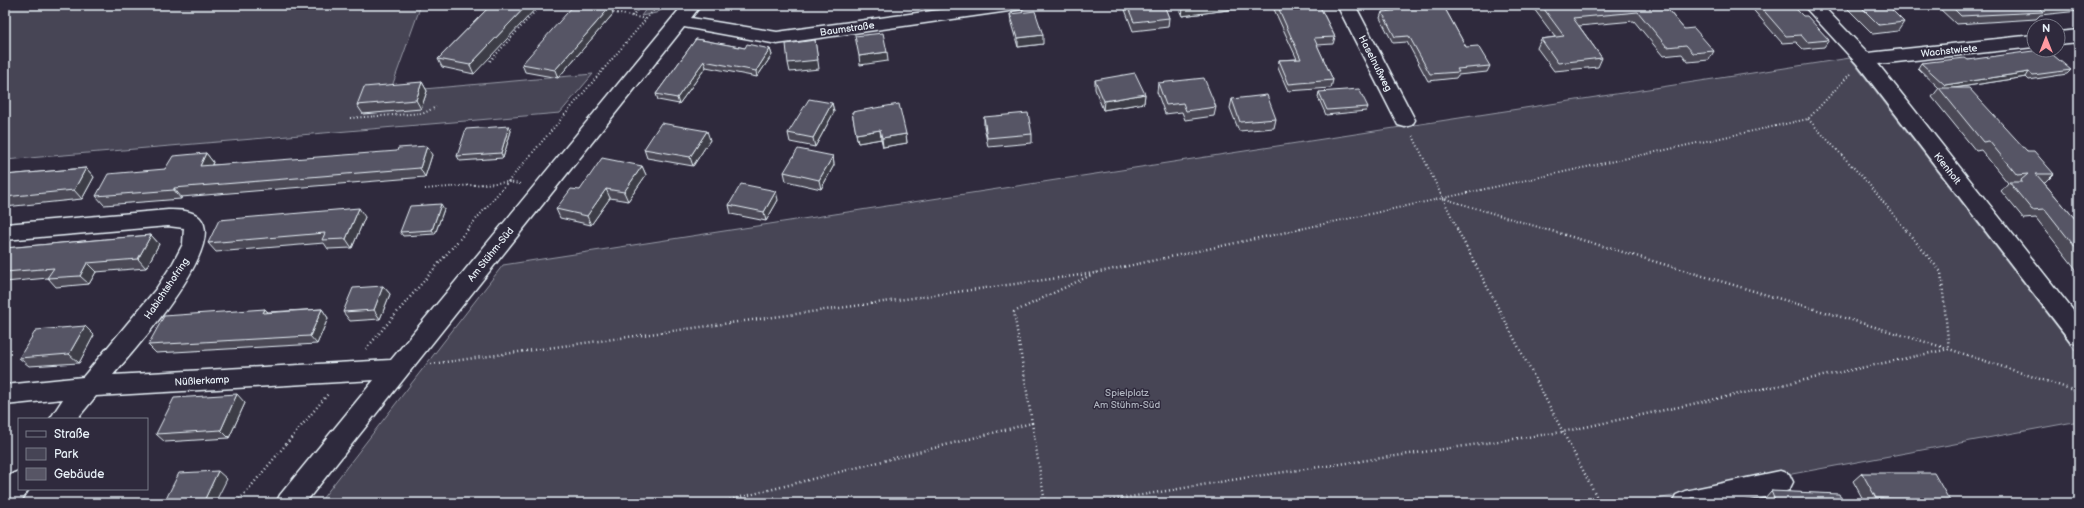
<svg xmlns="http://www.w3.org/2000/svg" width="2084" height="508" viewBox="0 0 2084 508" font-family="'Balsamiq Sans',sans-serif">
  <style>
    .green { fill: #464455; stroke: #979aa6 }
    .lines { fill: none; stroke-linecap: round; stroke-linejoin: round }
    .minor-casing { stroke: #e8f1f8; stroke-width: 3 }
    .path-far1 { stroke: #e8f1f8; stroke-width: 2; stroke-dasharray: 1 2.5; stroke-linecap: butt }
    .path { stroke: #e8f1f8; stroke-width: 2.5; stroke-dasharray: 1 3; stroke-linecap: butt }
    .minor { fill: #2f2a3d; fill-rule: evenodd }
    .wall { fill: #4b4957; stroke: #e8f1f8 }
    .shaded-wall { fill: #3d3c47; stroke: #e8f1f8 }
    .building { fill: #575565; stroke: #e8f1f8 }
    .labels { text-anchor: middle; stroke-width: 3; stroke-linejoin: round; paint-order: stroke }
    .street-label { font-size: 10px; fill: #e8f1f8; stroke: #2f2a3d }
    .park-label { font-size: 10px; fill: #afb4bf; stroke: #2f2a3d }
  </style>
  <rect width="100%" height="100%" fill="#2f2a3d"/>
  <filter id="ink" filterUnits="userSpaceOnUse"><feTurbulence type="fractalNoise" baseFrequency=".025" numOctaves="2"/><feDisplacementMap in="SourceGraphic" scale="8" xChannelSelector="R" yChannelSelector="G"/><feConvolveMatrix kernelMatrix="1 2 1 2 8 2 1 2 1" color-interpolation-filters="sRGB"/></filter>
  <g filter="url(#ink)">
    <path class="green" d="M5,5H421L390,92L593,74L560,113L5,160Z
      M649,5H670L656,13L641,16Z
      M1850,58L2079,355V421L1635,503H319L503,265Z"/>
    <g class="lines">
      <g class="minor-casing">
        <path id="minor" d="M683,5H701L691,18L777,32L976,5H1025L1022,9L1016,10L777,44L684,27L305,503H276L280,495L374,380L96,396L77,419H50L63,399L5,405V385L83,377L156,289L173,263L183,244L184,228L168,226L5,240V224L168,210C178,210 193,210 200,218C227,247 134,351 113,375L391,360Z
          M1337,5H1355L1415,120L1412,125L1405,127L1398,125Z
          M1803,5H1822L1868,53L2034,35V47L1878,64L2079,318V344L2071,342L1857,64Z
          M2079,30V42L2058,44V32Z
          M19,471V489H29L20,503H5C5,487 1,477 19,471Z
          M1780,471L1789,474L1793,482L1789,490C1749,505 1714,503 1672,503L1676,495L1685,491Z"/>
      </g>
      <path class="path-far1" d="M610,12L646,19
        M632,16L640,7
        M490,61L538,8L545,5
        M350,118L424,113L436,107
        M1808,119L1867,182L1906,230
        M1413,136L1458,230
        M425,189L508,182L520,184
        M1442,198L1548,230
        M467,230L658,5
        M1296,230L1808,119L1850,74"/>
      <path class="path" d="M1457,229L1600,503
        M1545,229L1949,349L1941,272L1905,229
        M366,349L468,229
        M431,364L1095,273L1301,229
        M1032,423L1045,503
        M237,503L328,394
        M718,503L1032,423L1014,312L1093,274
        M1094,503L1250,477L1562,432L1949,349L2079,392"/>
      <use href="#minor" class="minor"/>
    </g>
    <path class="wall" d="M491,5L474,74L442,67L438,59Z
      M1124,5H1164L1169,18L1168,27L1133,31L1124,7Z
      M1177,5H1266L1182,16Z
      M1272,5H1319L1335,37L1333,44L1317,45L1333,80L1331,88L1288,91L1278,68L1279,60L1297,59Z
      M1386,5H1443L1466,47L1490,66L1487,72L1458,75L1456,78L1428,81L1407,42L1393,43L1380,18L1382,12L1389,11Z
      M1531,5H1664L1684,29L1714,51L1709,60L1688,62L1682,54L1663,56L1634,21L1579,26L1602,58L1598,67L1554,71L1537,48L1541,39L1555,37Z
      M1749,5H1792L1803,16L1829,40L1824,47L1803,49L1796,42L1782,43Z
      M1844,5H1887L1904,22L1898,31L1873,34Z
      M1941,5H2079V11L2040,15L2036,19L1956,24L1939,8Z
      M613,14L558,78L525,72L522,64Z
      M1010,14L1043,44L1018,47L1011,23Z
      M696,39L745,48L770,49L772,55L757,77L706,67L679,104L658,100L656,94Z
      M1968,60L2071,70L2067,74L2029,80L2026,77L1954,88L2054,174L2045,183H2044L2077,221H2079V273L2036,218L2024,219L2001,191L2008,183L1981,150L1976,151L1932,97L1939,88L1918,68L1921,63Z
      M1095,80L1145,94L1144,103L1103,110L1095,89Z
      M422,82L427,91L421,109L363,114L357,105Z
      M1158,83L1216,107L1214,116L1185,120L1182,112L1165,114L1157,92Z
      M1319,92L1368,107L1366,111L1326,115L1318,97Z
      M1232,99L1276,119L1274,128L1239,131L1230,108Z
      M832,103L834,112L815,147L790,142L788,133Z
      M852,112L906,134L907,143L883,147L881,139L858,143Z
      M984,117L1032,134V143L988,147L984,126Z
      M509,126L511,131L503,158L460,161L457,156Z
      M710,140L693,166L647,158L644,149Z
      M206,153L213,162L212,165L432,155L425,177L181,197V199L104,205L96,196Z
      M833,156L834,165L821,189L786,181L784,172Z
      M642,166L646,175L628,201L610,198L591,225L560,218L556,209L580,190Z
      M86,168L94,177L82,199L5,207V175Z
      M778,200L766,221L731,214L729,205Z
      M444,209L435,234L403,236L400,232Z
      M365,217L352,248L328,249L324,243L216,252L208,243Z
      M151,235L159,244L146,268L96,272L89,284L56,287L48,278L5,282V248Z
      M383,286L390,294L380,319L350,321L343,312Z
      M265,309L268,312L322,309L328,318L317,344L156,353L148,345Z
      M85,326L94,335L79,363L29,366L19,358Z
      M245,403L229,438L165,442L156,434Z
      M1862,473L1951,503H1865L1853,481Z
      M1771,491L1843,503H1765L1764,499Z
      M1691,498L1759,503H1686Z"/>
    <path class="shaded-wall" d="M527,5H539L474,74L470,65Z
      M1211,5H1266L1182,16L1183,9Z
      M611,6L613,14L558,78L555,70Z
      M1043,35V44L1018,47V38Z
      M815,40L819,69L790,72L788,63Z
      M770,49L772,55L757,77L756,71Z
      M887,52L888,61L860,65L859,56Z
      M704,61L706,67L679,104L677,98Z
      M2029,72L2026,77L1941,90L1945,85Z
      M422,82L427,91L421,109L416,100Z
      M1145,94L1144,103L1103,110L1104,101Z
      M832,103L834,112L815,147L813,138Z
      M509,126L511,131L503,158L501,153Z
      M880,130L881,139L858,143L856,134Z
      M707,131L710,140L693,166L690,157Z
      M906,134L907,143L883,147L882,138Z
      M427,146L432,155L425,177L420,168Z
      M206,153L213,162L207,175L200,166Z
      M833,156L834,165L821,189L819,180Z
      M642,166L646,175L628,201L624,192Z
      M86,168L94,177L82,199L74,190Z
      M174,188L181,197V199L174,190Z
      M606,189L610,198L591,225L587,216Z
      M776,191L778,200L766,221L764,212Z
      M441,204L444,209L435,234L432,230Z
      M359,208L365,217L352,248L346,239Z
      M151,235L159,244L146,268L138,259Z
      M87,263L96,272L89,284L80,276Z
      M383,286L390,294L380,319L374,310Z
      M265,309L272,318L263,313Z
      M322,309L328,318L317,344L310,336Z
      M85,326L94,335L79,363L69,354Z
      M237,394L245,403L229,438L221,430Z
      M5,430L8,433L5,438Z
      M218,471L227,479L215,503H203Z"/>
    <path class="building" d="M491,5H527L470,65L438,59Z
      M574,5H606L611,6L555,70L522,64Z
      M1127,5H1164L1169,18L1134,22Z
      M1182,5H1211L1183,9Z
      M1277,5H1319L1335,37L1314,38L1333,80L1289,84L1279,60L1301,59Z
      M1392,5H1443L1466,47L1478,46L1490,66L1457,69L1459,72L1430,74L1409,36L1395,37L1382,12L1395,11Z
      M1541,5H1664L1684,29L1694,28L1714,51L1693,53L1686,45L1667,47L1638,12L1573,18L1602,58L1558,63L1541,39L1564,36Z
      M1759,5H1792L1803,16H1807L1829,40L1807,42L1801,35L1786,36Z
      M1859,5H1887L1904,22L1879,25Z
      M1950,5H2074L2039,8L2043,12L1961,16Z
      M1035,11L1043,35L1018,38L1010,14Z
      M883,33L887,52L859,56L855,36Z
      M696,39L745,48L747,44L770,49L756,71L704,61L677,98L656,94Z
      M815,40L818,60L788,63L786,44Z
      M2040,50H2047L2071,70L2033,75L2029,72L1945,85L1921,63L1965,58L1968,60Z
      M1135,73L1145,94L1104,101L1095,80Z
      M1204,78L1216,107L1186,111L1183,103L1166,105L1158,83Z
      M422,82L416,100L357,105L364,87Z
      M1939,88H1969L2027,151H2034L2054,174H2036L2077,221H2079V252L2045,209L2032,210L2009,182H2022L2021,180L2028,174L2017,175L1989,141L1983,142Z
      M1359,89L1368,107L1327,110L1319,92Z
      M1267,95L1276,119L1240,122L1232,99Z
      M809,99L832,103L813,138L788,133Z
      M899,104L906,134L882,138L880,130L856,134L852,112Z
      M1028,113L1032,134L987,138L984,117Z
      M661,123L707,131L690,157L644,149Z
      M509,126L501,153L457,156L466,129Z
      M427,146L420,168L174,188V190L96,196L108,174L165,169L173,156L206,153L200,166L397,151L398,148Z
      M798,149L833,156L819,180L784,172Z
      M602,158L642,166L624,192L606,189L587,216L556,209L571,189L580,190Z
      M86,168L74,190L5,197V175Z
      M741,184L776,191L764,212L729,205Z
      M441,204L432,230L400,232L410,206Z
      M359,208L346,239L322,240L325,233L208,243L219,220Z
      M151,235L138,259L87,263L80,276L47,278L54,268L5,272V248Z
      M383,286L374,310L343,312L353,288Z
      M265,309L263,313L322,309L310,336L148,345L164,316Z
      M85,326L69,354L19,358L36,330Z
      M237,394L221,430L156,434L174,398Z
      M218,471L203,503H164L179,473Z
      M1862,473H1934L1951,503H1913L1911,499L1876,498Z
      M1771,491L1839,494L1843,503H1776Z
      M1691,498L1759,503H1692Z"/>
  </g>
  <g class="labels">
    <g class="street-label">
      <text transform="translate(847 28) rotate(-8)" y="4">Baumstraße</text>
      <text transform="translate(1949 50) rotate(-6)" y="4">Wachstwiete</text>
      <text transform="translate(1376 63) rotate(63)" y="4">Haselnußweg</text>
      <text transform="translate(1948 168) rotate(52)" y="4">Kienholt</text>
      <text transform="translate(490 254) rotate(-51)" y="4">Am Stühm-Süd</text>
      <text transform="translate(166 288) rotate(-56)" y="4">Habichtshofring</text>
      <text transform="translate(202 380) rotate(-3)" y="4">Nüßlerkamp</text>
    </g>
    <g class="park-label">
      <text x="1127" y="396">Spielplatz<tspan x="1127" dy="12">Am Stühm-Süd</tspan></text>
    </g>
  </g>
  <rect width="2084" height="508" fill="none" stroke="#2f2a3d" stroke-width="20"/>
  <rect x="10" y="10" width="2064" height="488" fill="none" stroke="#e8f1f8" stroke-width="1.5" filter="url(#ink)"/>
  <rect x="18" y="418" width="130" height="72" fill="#2f2a3d" stroke="#797a88"/>
  <rect x="26" y="431" width="20" height="6" fill="#2f2a3d" stroke="#797a88"/>
  <text x="54" y="438" font-size="12" fill="#e8f1f8">Straße</text>
  <rect x="26" y="448" width="20" height="12" fill="#464455" stroke="#797a88"/>
  <text x="54" y="458" font-size="12" fill="#e8f1f8">Park</text>
  <rect x="26" y="468" width="20" height="12" fill="#575565" stroke="#797a88"/>
  <text x="54" y="478" font-size="12" fill="#e8f1f8">Gebäude</text>
  <g transform="translate(2046 38)"><circle r="19" fill="#2f2a3d" stroke="#797a88"/>
  <path d="M0-3L7 15L0 10L-7 15Z" fill="#ff9aa2"/>
  <text y="-6" font-size="11" font-weight="bold" text-anchor="middle" fill="#e8f1f8">N</text>
  </g>
</svg>
